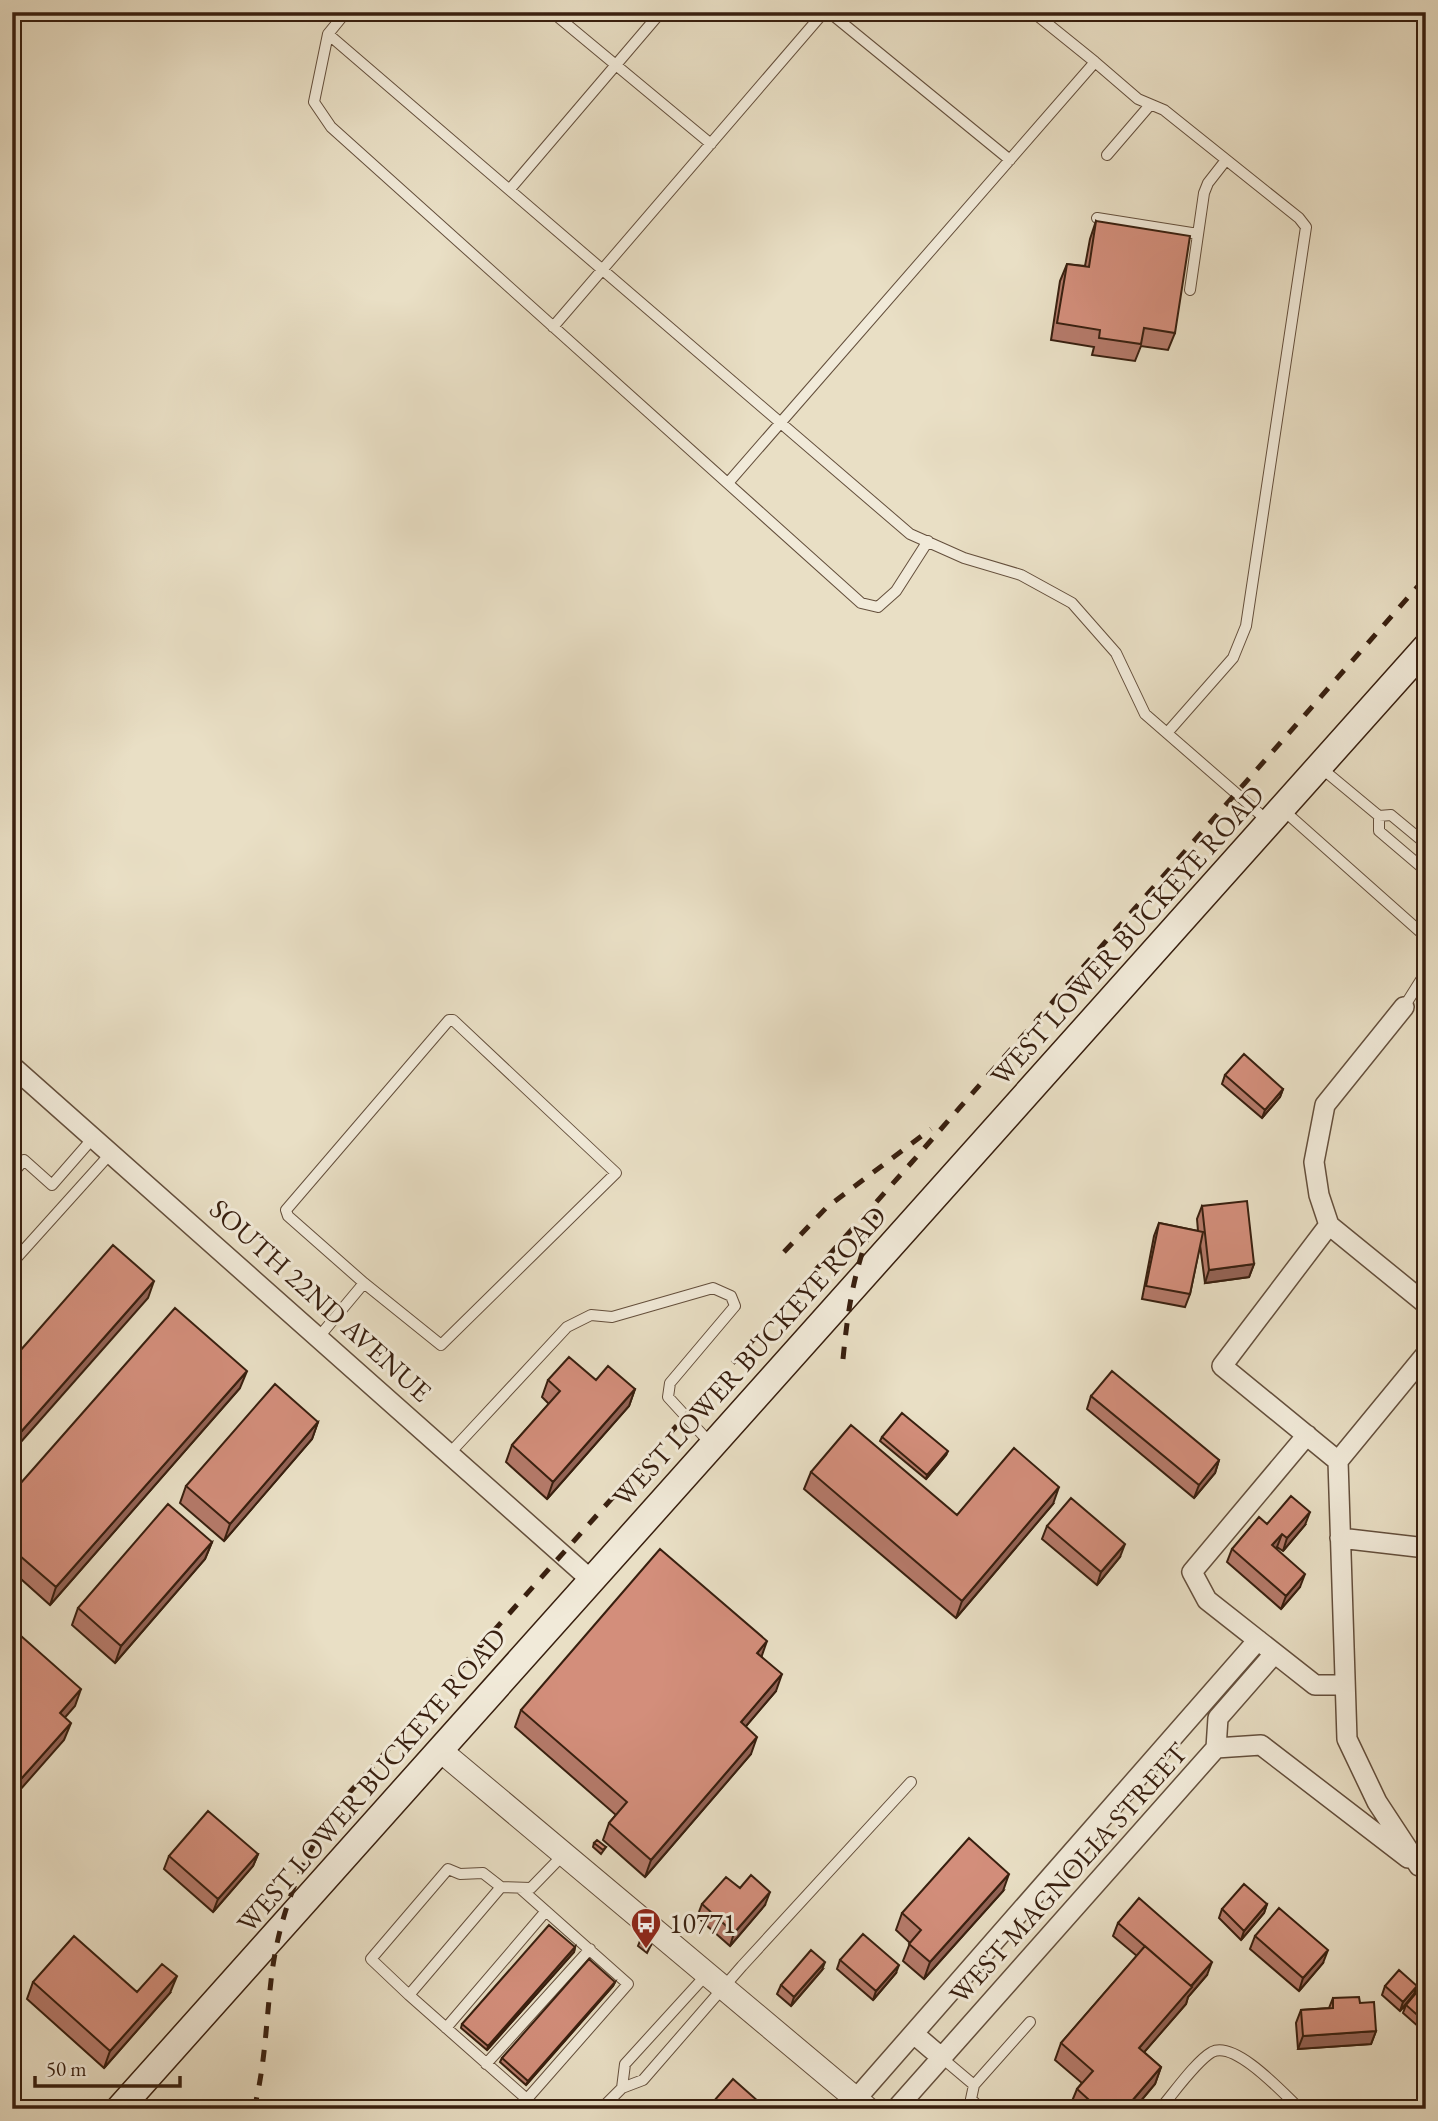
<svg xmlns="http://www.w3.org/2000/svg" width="1438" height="2121" viewBox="0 0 1438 2121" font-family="'EB Garamond',serif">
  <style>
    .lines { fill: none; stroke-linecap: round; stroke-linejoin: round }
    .service-casing { stroke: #644f3c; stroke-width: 12 }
    .minor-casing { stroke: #644f3c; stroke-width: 22 }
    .tertiary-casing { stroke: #644f3c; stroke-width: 25 }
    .secondary-casing { stroke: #381f0f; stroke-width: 29 }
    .service { stroke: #f1ead9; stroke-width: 10 }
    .minor { stroke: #f1ead9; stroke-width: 19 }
    .tertiary { stroke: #f1ead9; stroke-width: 23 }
    .secondary { stroke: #f1ead9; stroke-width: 26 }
    .rail { stroke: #381f0f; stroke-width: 5; stroke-dasharray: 12 12; stroke-linecap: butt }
    .wall { fill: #b57a6a; stroke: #381f0f; stroke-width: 2 }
    .shaded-wall { fill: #946356; stroke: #381f0f; stroke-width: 2 }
    .building { fill: #d38e7b; stroke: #381f0f; stroke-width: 2 }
    .labels { text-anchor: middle; stroke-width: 6; stroke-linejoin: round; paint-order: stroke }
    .street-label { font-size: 28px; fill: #381f0f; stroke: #f1ead9 }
    .poi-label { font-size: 28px; fill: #381f0f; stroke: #f1ead9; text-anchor: start }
  </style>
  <rect width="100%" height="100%" fill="#e9dfc5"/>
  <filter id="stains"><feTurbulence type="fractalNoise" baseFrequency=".00286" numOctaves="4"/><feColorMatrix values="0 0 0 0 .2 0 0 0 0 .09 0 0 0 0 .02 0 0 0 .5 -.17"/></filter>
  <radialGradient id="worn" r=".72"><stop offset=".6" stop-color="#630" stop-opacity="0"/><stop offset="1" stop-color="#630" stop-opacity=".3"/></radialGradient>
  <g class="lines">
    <g class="service-casing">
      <path id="service" d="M346,12L328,34L910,534L964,558L1021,575L1072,603L1116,653L1145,714L1269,822
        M552,12L711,144
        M829,12L1010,160
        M328,34L314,102L331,127L861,603L878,607L896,591L928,541
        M1095,62L1138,99L1164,110L1299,218L1306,227L1246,626L1233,658L1167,733
        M1107,155L1150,105
        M510,189L661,12
        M1097,218L1198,234
        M1190,290L1204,193L1208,183L1226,160
        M553,327L824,12
        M728,483L1095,62L1033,12
        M1320,767L1379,816L1391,815L1426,844
        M1282,809L1426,937
        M1379,816V831L1426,871
        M1404,1007L1426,972
        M12,1174L24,1160L52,1185L93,1138
        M12,1263L111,1153
        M318,1338L364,1283L288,1216L286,1210L449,1020H453L616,1173L441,1345L364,1283
        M449,1454L567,1327L591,1315L612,1317L713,1288L731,1296L735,1306L670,1383L668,1397L711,1444
        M521,1889L628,1984L527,2099
        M707,1974L625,2064L622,2088L643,2080L742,1966L911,1782
        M409,1995L371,1959L448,1869L460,1874L483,1873L501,1887
        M446,2028L546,1911
        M942,2058L974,2085L971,2099L981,2109
        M486,2064L590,1949
        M974,2085L1030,2022
        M538,2109L409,1995L501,1887L531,1888L563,1855
        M601,2109L622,2088
        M1160,2109C1173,2094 1196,2061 1212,2052C1235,2040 1283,2093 1300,2109"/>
    </g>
    <g class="minor-casing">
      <path id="minor" d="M1404,1007L1325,1105L1314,1162L1319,1195L1329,1225L1426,1304
        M12,1066L590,1579
        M1329,1225L1222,1366L1338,1461
        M1307,1435L1192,1572L1207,1600L1315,1685H1345
        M1340,1538L1426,1548
        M1216,1748L1261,1745L1408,1858
        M1419,1866L1377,1802L1347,1739L1338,1461L1426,1354
        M914,2034L942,2058
        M856,2099L1258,1640
        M896,2109L1216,1748L1218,1718L1274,1654"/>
    </g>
    <g class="tertiary-casing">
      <path id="tertiary" d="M441,1751L868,2109"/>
    </g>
    <g class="secondary-casing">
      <path id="secondary" d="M119,2109L1426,647"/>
    </g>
    <use href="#service" class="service"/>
    <use href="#minor" class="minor"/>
    <use href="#tertiary" class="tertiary"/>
    <use href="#secondary" class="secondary"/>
    <path class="rail" d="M784,1252L827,1207L931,1129
      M843,1359C849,1298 856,1258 883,1201
      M254,2109C265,2066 266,2024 271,1981C278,1916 302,1855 341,1802L912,1162L1426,577"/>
  </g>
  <path class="wall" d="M1096,221L1175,333L1168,350L1141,346L1135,361L1092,355L1094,347L1051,340L1060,281L1067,264L1085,266L1090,239Z
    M1225,1075L1283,1089L1280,1097L1262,1118L1222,1084Z
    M1202,1206L1254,1264L1249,1277L1205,1283L1200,1245L1190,1294L1185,1307L1142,1299L1154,1236L1159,1223L1198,1231L1197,1219Z
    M548,1380H596L635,1389L629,1406L547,1499L506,1462L512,1445L549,1404L542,1397Z
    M240,1388L50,1605L12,1571V1493Z
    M1091,1396L1219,1460L1215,1473L1194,1498L1087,1409Z
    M318,1422L312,1439L224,1541L180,1503L186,1486Z
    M882,1437L946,1455L926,1479L880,1441Z
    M811,1472L957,1515L1053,1504L956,1618L804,1489Z
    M1267,1524L1305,1525L1283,1551L1277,1547L1276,1548L1300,1587L1281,1609L1227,1562L1232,1549Z
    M1047,1526L1120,1557L1097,1585L1042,1539Z
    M212,1542L205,1559L115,1663L72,1625L78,1608Z
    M761,1656L776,1691L746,1726L751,1754L645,1877L603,1840L609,1823L616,1815L515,1727L521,1710Z
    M594,1843L606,1847L601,1854L593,1847Z
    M258,1854L253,1866L213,1912L164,1869L169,1856Z
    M740,1888L765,1905L730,1946L697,1917L702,1904Z
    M1003,1891L924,1979L903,1961L910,1943L896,1930L902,1913Z
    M1267,1904L1264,1913L1241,1940L1219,1918L1222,1909Z
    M1118,1923L1207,1975L1188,1997L1186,2004L1144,2052L1161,2067L1155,2084L1134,2109H1074L1070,2106L1077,2089L1082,2083L1055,2060L1061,2043L1137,1956L1113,1936Z
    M1255,1936L1323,1963L1299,1991L1250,1949Z
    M640,1941L651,1945L647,1953L638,1946Z
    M575,1947L574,1952L487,2050L461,2028L462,2024Z
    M840,1960L896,1973L873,2000L837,1969Z
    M822,1970L791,2006L777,1994L781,1985Z
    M33,1982L137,1992L170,1993L104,2068L27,1999Z
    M615,1982L613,1986L526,2085L500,2062L502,2058Z
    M1385,1986H1417L1414,1994L1400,2011L1382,1995Z
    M1426,1991V2024L1421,2029L1403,2013L1406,2005Z
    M1333,1998L1360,2003L1376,2031L1371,2044L1298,2049L1296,2023L1301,2010L1329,2008Z"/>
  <path class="shaded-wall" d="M1283,1089L1280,1097L1262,1118L1265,1110Z
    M1254,1264L1249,1277L1205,1283L1209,1270Z
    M154,1281L148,1298L12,1452V1442Z
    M247,1371L240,1388L50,1605L56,1587Z
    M635,1389L629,1406L547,1499L553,1482Z
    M318,1422L312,1439L224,1541L230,1524Z
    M948,1451L946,1455L926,1479L927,1475Z
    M1219,1460L1215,1473L1194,1498L1199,1485Z
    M1059,1487L1053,1504L956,1618L962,1601Z
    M1310,1512L1305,1525L1283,1551L1287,1538Z
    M1282,1534L1277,1547L1267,1558L1272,1545Z
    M212,1542L205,1559L115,1663L121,1646Z
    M1125,1544L1120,1557L1097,1585L1101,1572Z
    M1305,1574L1300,1587L1281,1609L1286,1596Z
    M767,1641L761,1658L757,1653Z
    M782,1674L776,1691L735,1739L741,1722Z
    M81,1689L75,1706L54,1730L60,1713Z
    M71,1723L64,1740L12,1799V1789Z
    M757,1737L751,1754L645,1877L651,1860Z
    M258,1854L253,1866L213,1912L218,1899Z
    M1009,1874L1003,1891L924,1979L930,1962Z
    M770,1892L765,1905L730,1946L734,1933Z
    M1267,1904L1264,1913L1241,1940L1244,1931Z
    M575,1947L574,1952L487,2050L488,2046Z
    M1328,1950L1323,1963L1299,1991L1303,1978Z
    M825,1962L822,1970L791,2006L794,1997Z
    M1212,1962L1207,1975L1188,1997L1186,2004L1133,2065L1139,2048Z
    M899,1965L896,1973L873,2000L876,1991Z
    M177,1976L170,1993L104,2068L110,2051Z
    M615,1982L613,1986L526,2085L528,2081Z
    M1417,1986L1414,1994L1400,2011L1403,2002Z
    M1376,2031L1371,2044L1298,2049L1303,2036Z
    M1161,2067L1155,2084L1134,2109H1125Z"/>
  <path class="building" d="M1096,221L1190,236L1175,333L1144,328L1141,344L1099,338L1100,330L1057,323L1067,264L1089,267Z
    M1244,1054L1283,1089L1265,1110L1225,1075Z
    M1247,1201L1254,1264L1209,1270L1202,1206Z
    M1159,1223L1203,1232L1190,1294L1146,1286Z
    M113,1245L154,1281L12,1442V1360Z
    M175,1308L247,1371L56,1587L12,1549V1493Z
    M569,1357L596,1380L608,1366L635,1389L553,1482L512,1445L560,1391L548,1380Z
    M1112,1371L1219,1460L1199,1485L1091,1396Z
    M275,1384L318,1422L230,1524L186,1486Z
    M902,1413L948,1451L927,1475L882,1437Z
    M851,1425L957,1515L1014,1448L1059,1487L962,1601L811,1472Z
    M1291,1496L1310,1512L1287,1538L1282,1534L1272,1545L1305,1574L1286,1596L1232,1549L1259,1517L1267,1524Z
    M1071,1498L1125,1544L1101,1572L1047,1526Z
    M168,1504L212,1542L121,1646L78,1608Z
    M660,1549L767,1641L757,1653L782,1674L741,1722L757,1737L651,1860L609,1823L627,1802L521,1710Z
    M12,1628L81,1689L60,1713L71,1723L12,1789Z
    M208,1811L258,1854L218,1899L169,1856Z
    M969,1838L1009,1874L930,1962L909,1944L921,1930L902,1913Z
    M597,1840L606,1847L603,1850L594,1843Z
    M751,1875L770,1892L734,1933L702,1904L726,1877L740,1888Z
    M1244,1884L1267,1904L1244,1931L1222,1909Z
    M1139,1898L1212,1962L1191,1986L1118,1923Z
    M1279,1908L1328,1950L1303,1978L1255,1936Z
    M549,1925L575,1947L488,2046L462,2024Z
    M863,1934L899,1965L876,1991L840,1960Z
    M74,1936L137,1992L162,1964L177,1976L110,2051L33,1982Z
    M642,1938L651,1945L648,1948L640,1941Z
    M1145,1946L1192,1987L1139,2048L1161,2067L1125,2109H1099L1077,2089L1093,2071L1061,2043Z
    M811,1950L825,1962L794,1997L781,1985Z
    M589,1959L615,1982L528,2081L502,2058Z
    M1399,1970L1417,1986L1403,2002L1385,1986Z
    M1421,1987L1426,1991V2019L1424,2021L1406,2005Z
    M1359,1997L1360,2003L1374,2002L1376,2031L1303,2036L1301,2010L1333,2008V1998Z
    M733,2079L759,2102L753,2109H707Z"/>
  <defs>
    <g id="bus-pin" transform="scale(1.575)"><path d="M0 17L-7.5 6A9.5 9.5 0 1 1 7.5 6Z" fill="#8f2418" stroke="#f1ead9"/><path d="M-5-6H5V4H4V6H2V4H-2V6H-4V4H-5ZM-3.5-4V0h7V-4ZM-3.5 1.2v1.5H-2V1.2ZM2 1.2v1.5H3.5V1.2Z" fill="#fff"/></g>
  </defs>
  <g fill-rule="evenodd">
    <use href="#bus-pin" x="646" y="1923"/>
  </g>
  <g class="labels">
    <g class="street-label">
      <text transform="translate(1127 935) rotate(-48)" y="10">WEST LOWER BUCKEYE ROAD</text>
      <text transform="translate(321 1300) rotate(42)" y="10">SOUTH 22ND AVENUE</text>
      <text transform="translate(749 1356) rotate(-48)" y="10">WEST LOWER BUCKEYE ROAD</text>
      <text transform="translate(371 1780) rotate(-49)" y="10">WEST LOWER BUCKEYE ROAD</text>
      <text transform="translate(1068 1873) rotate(-48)" y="10">WEST MAGNOLIA STREET</text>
    </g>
    <g class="poi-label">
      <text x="669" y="1933">10771</text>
    </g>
  </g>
  <rect width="1438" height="2121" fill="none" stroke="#e9dfc5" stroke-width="42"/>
  <rect x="14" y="14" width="1410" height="2093" fill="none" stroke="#381f0f" stroke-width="3.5"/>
  <rect x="21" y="21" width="1396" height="2079" fill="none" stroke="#381f0f" stroke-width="2"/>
  <path d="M35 2076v10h145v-10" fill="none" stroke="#381f0f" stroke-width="3.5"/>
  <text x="46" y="2076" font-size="21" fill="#381f0f" stroke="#f1ead9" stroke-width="5" paint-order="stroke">50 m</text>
  <rect width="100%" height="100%" filter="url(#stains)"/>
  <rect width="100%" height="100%" fill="url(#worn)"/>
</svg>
